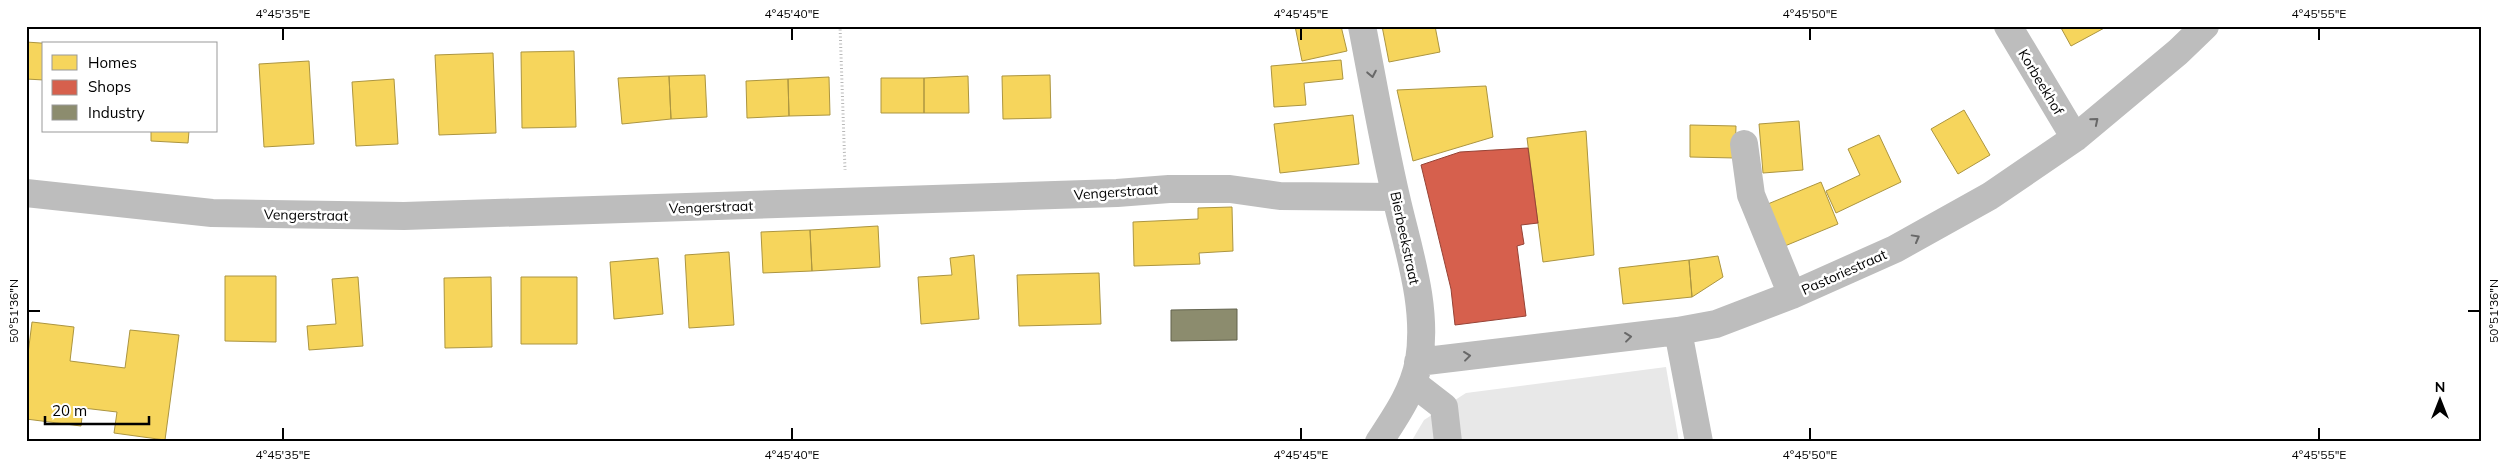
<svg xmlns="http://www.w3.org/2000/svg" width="2508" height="468" viewBox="0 0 2508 468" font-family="Mulish,sans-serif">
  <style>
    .green { fill: #e8e8e8 }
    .homes { fill: #f6d55c; stroke: #ac9540 }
    .shops { fill: #d6604d; stroke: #964336 }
    .industry { fill: #8c8c6e; stroke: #62624d }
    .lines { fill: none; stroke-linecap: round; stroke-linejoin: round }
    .path { stroke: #b8b8b8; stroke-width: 3; stroke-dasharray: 1 2.5; stroke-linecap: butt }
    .minor { stroke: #bdbdbd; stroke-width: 28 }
    .oneway { stroke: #686868 }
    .ticks { fill: none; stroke: #000; stroke-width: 2 }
    .labels { text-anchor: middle; stroke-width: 5; stroke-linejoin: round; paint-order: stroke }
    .street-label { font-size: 14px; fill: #000; stroke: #fff }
    .neatline { fill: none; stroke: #000; stroke-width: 2 }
    .ticks-label { font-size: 12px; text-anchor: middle; fill: #000 }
  </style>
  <rect width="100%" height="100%" fill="#fff"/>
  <path class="green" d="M1666,367L1679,442H1411L1424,420L1466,393Z"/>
  <path class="homes" d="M1295,26H1341L1347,51L1302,61Z
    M1382,26H1435L1440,52L1389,62Z
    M2060,26H2108L2071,46Z
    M26,42L55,44H44V80L26,79Z
    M574,51L576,127L522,128L521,52Z
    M493,53L496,133L439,135L435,55Z
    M1341,60L1343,79L1304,83L1306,105L1274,107L1271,66Z
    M309,61L314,144L264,147L259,64Z
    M705,75L707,117L671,119L669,76Z
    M1050,75L1051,118L1003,119L1002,76Z
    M669,76L671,119L622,124L618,78Z
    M968,76L969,113H924V78Z
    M829,77L830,115L789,116L788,79Z
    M881,78H924V113H881Z
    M394,79L398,144L356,146L352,82Z
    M788,79L789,116L747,118L746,81Z
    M1486,86L1493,137L1413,161L1397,90Z
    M1964,110L1990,155L1958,174L1931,129Z
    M1353,115L1359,164L1280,173L1274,124Z
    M1799,121L1803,170L1763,173L1759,124Z
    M1690,125L1736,126L1735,158L1690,157Z
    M151,131H189L188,143L151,141Z
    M1586,131L1594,255L1543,262L1527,138Z
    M1879,135L1901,182L1836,213L1826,191L1860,175L1848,149Z
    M1821,182L1838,224L1780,248L1763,206Z
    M1232,207L1233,251L1199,253L1200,264L1134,266L1133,222L1198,219V208Z
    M878,226L880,267L812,271L810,230Z
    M810,230L812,271L763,273L761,232Z
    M729,252L734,325L689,328L685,255Z
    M974,255L979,319L921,324L918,277L952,275L950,258Z
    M1718,256L1723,277L1692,297L1689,260Z
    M658,258L663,314L614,319L610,262Z
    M1689,260L1692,297L1623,304L1619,268Z
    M1099,273L1101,324L1019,326L1017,275Z
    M225,276H276V342L225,341Z
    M358,277L363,346L309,350L307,326L336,324L332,279Z
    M491,277L492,347L445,348L444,278Z
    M521,277H577V344H521Z
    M32,322L74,327L70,361L125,368L130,330L179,335L165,440L114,433L117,412L83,408L81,426L26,419V370Z"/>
  <path class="shops" d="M1528,148L1538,223L1521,225L1524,244L1517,246L1526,316L1455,325L1451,289L1421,165L1460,152Z"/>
  <path class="industry" d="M1237,309V340L1171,341V310Z"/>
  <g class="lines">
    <path class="path" d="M840,26L845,170"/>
    <path class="minor" d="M1362,26C1373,83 1383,141 1396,197C1408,250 1428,306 1419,361C1413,392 1396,416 1379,442
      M2008,26L2075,138
      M1744,144L1751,195L1792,295
      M26,193L212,213L404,216L1117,193L1169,189H1230L1280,196L1396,197
      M1678,331L1699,442
      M1418,362L1678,331L1716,324L1792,295L1895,249L1990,196L2075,138L2178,52L2205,26
      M1413,383L1444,407L1448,442"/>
  </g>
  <defs><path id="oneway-chevron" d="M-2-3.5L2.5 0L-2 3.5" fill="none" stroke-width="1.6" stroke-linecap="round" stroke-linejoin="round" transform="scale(1.25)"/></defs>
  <g class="oneway">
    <use href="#oneway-chevron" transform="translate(1372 74) rotate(79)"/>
    <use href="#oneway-chevron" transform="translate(2095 121) rotate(-40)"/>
    <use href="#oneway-chevron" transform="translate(1916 238) rotate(-29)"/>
    <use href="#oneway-chevron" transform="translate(1628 337) rotate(-7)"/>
    <use href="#oneway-chevron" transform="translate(1467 356) rotate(-7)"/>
  </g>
  <path class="ticks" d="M283,28V40M792,28V40M1301,28V40M1810,28V40M2319,28V40M28,311H40M2468,311H2480M283,428V440M792,428V440M1301,428V440M1810,428V440M2319,428V440"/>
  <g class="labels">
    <g class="street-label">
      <text transform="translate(2041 82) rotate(59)" y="5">Korbeekhof</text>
      <text transform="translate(1116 192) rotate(-4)" y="5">Vengerstraat</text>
      <text transform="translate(711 207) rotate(-2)" y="5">Vengerstraat</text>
      <text transform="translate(306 215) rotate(1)" y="5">Vengerstraat</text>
      <text transform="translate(1405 238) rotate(78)" y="5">Bierbeekstraat</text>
      <text transform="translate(1844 272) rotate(-24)" y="5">Pastoriestraat</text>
    </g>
  </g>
  <rect width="2508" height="468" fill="none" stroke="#ffffff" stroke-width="55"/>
  <rect x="42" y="42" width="175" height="90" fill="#ffffff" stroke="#999999"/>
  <rect x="52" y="55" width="25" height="15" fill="#f6d55c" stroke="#999999"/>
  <text x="88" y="68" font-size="15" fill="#000000">Homes</text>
  <rect x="52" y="80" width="25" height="15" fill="#d6604d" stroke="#999999"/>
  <text x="88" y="92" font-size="15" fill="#000000">Shops</text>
  <rect x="52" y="105" width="25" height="15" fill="#8c8c6e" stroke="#999999"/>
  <text x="88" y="118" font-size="15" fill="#000000">Industry</text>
  <g transform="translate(2440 400)" stroke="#ffffff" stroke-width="4" paint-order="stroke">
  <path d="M0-4L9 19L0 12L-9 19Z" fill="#000000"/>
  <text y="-8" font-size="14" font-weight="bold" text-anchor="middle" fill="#000000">N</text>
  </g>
  <path d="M45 416v8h104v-8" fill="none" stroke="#000000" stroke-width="2.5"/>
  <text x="52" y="416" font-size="15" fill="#000000" stroke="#ffffff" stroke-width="4" paint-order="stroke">20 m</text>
  <rect x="28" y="28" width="2452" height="412" class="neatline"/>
  <g class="ticks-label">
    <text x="283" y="18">4°45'35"E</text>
    <text x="792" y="18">4°45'40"E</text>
    <text x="1301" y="18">4°45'45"E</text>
    <text x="1810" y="18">4°45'50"E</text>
    <text x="2319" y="18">4°45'55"E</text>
    <text transform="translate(14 311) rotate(-90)" y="4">50°51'36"N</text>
    <text transform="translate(2494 311) rotate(-90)" y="4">50°51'36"N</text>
    <text x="283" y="459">4°45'35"E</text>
    <text x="792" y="459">4°45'40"E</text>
    <text x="1301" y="459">4°45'45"E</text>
    <text x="1810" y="459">4°45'50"E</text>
    <text x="2319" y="459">4°45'55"E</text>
  </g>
</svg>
